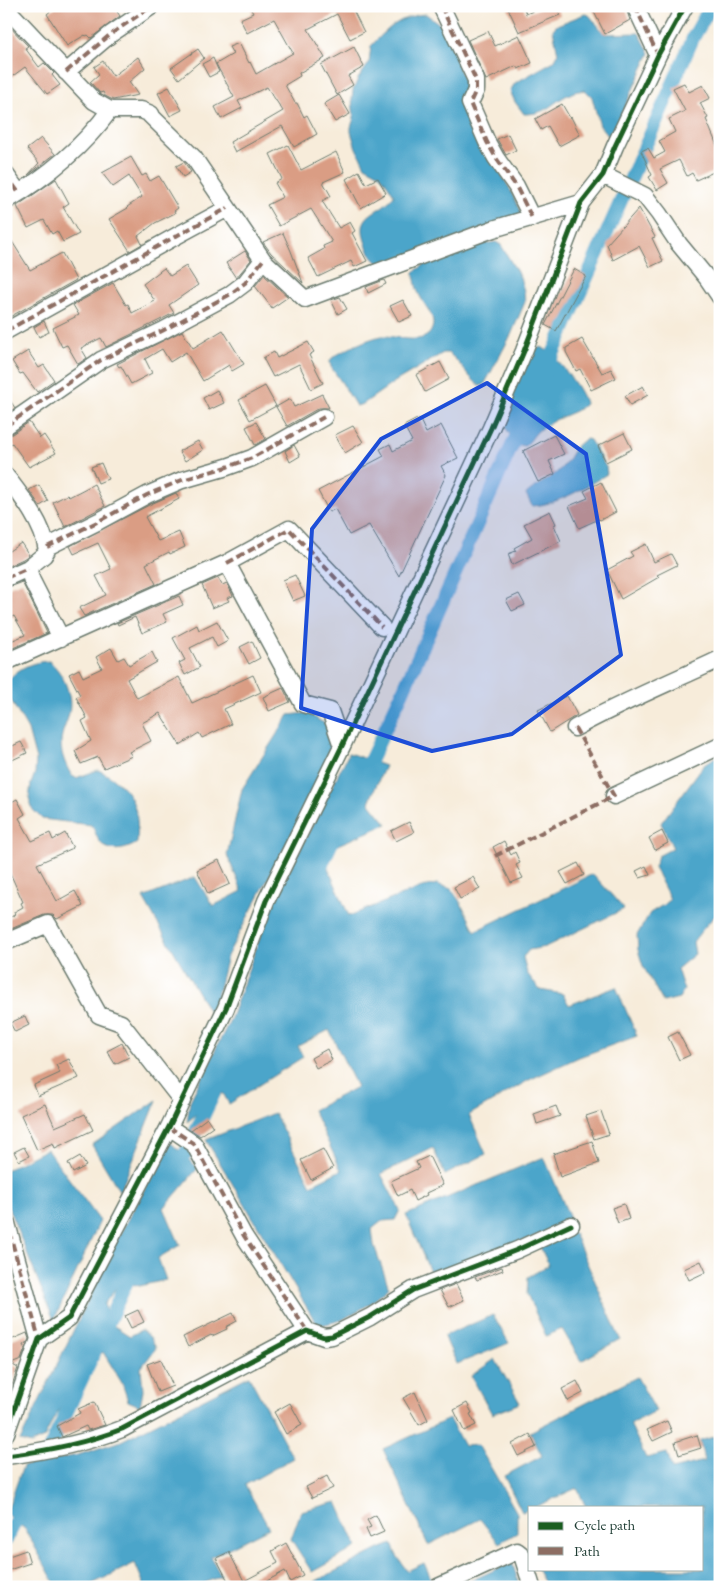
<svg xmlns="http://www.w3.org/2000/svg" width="726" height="1593" viewBox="0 0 726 1593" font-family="'EB Garamond',serif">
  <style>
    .water { fill: #4ca5ca; stroke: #36717f }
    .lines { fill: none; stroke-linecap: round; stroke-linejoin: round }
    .canal { stroke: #4ca5ca; stroke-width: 14 }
    .building { fill: #da9d84 }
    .minor-casing { stroke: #6b7a6e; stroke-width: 19 }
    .minor { stroke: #fff; stroke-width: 16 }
    .quiet { stroke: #8d6e63; stroke-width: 4; stroke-dasharray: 8 4; stroke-linecap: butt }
    .cycleway-casing { stroke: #fff; stroke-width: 8 }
    .cycleway { stroke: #1b5e20; stroke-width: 5 }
    .marked { fill: #1d4ed8; fill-opacity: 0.2; stroke: #1d4ed8; stroke-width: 4; stroke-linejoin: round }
  </style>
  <rect width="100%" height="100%" fill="#fff"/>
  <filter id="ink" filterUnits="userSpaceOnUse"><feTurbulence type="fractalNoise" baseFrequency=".02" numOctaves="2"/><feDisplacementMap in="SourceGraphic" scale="10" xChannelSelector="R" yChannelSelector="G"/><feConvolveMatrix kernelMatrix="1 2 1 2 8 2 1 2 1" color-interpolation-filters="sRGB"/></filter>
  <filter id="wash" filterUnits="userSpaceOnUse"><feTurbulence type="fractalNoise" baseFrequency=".0096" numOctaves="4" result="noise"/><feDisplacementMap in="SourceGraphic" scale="20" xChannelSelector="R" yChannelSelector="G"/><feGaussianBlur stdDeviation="1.12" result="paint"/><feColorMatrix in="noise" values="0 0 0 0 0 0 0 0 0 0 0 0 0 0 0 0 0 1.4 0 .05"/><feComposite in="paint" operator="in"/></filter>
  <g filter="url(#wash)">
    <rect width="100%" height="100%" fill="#f7ecda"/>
    <path class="water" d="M426,14L441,25L450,42L463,79L465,112L510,189L522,215L382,265C373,261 369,252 366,244C354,210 380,216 394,195L386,182L378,173L365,166L356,148L351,132V127L354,118L352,100L353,90L358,79L369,63L371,46C388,28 400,16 426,14Z
      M585,14L589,15L605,34L639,33L650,53L610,138L600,126L592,97L585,90C580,91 574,91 570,94C550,103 549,114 524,114L515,102L510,91L515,83L554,61L558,54L553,29L557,25Z
      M496,242L501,245L520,277L524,291L525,302L511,335L484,385L480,386C467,377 461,362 448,353H443L396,381L363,404L356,406L342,383L331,367L330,361L332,358C344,350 369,338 382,336C396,335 429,349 433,325C434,315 425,306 421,298C416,290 415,280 414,272C437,254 468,246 496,242Z
      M541,347C553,351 584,392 585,404C577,412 569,413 560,418C553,420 548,425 542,428C534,433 532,440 525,446L518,445L508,432L505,425L504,412L531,352Z
      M587,439L590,440L606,467L607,474C586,487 557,505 532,506L526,494C538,483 554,478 564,465C572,456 574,443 587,439Z
      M49,661C63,672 73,695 69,713C67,724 61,732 61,743C61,755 66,766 72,776L76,778L98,770C132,786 140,807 137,843C125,851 106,854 98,839C95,833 95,830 91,825L42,819L33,810L29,798L31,784L35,773L36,760L28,730L9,697L8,680C20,667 32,662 49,661Z
      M307,713L329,726L339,745L227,956L212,1017L143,898L195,877L213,906L242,891L227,855L242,789L289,715Z
      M349,753L385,766L369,802L387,824L321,852L349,916L422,887L437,884L451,889L461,903L475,931L593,874L624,909L545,947L529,950L523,957L527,973L540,990L563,994L569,1005L616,987L637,1036L579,1057L529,1080L469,1115L486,1154L445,1175L433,1148L381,1174L400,1210L395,1220L382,1221L372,1229L374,1245L389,1288L370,1304L342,1320L318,1326L206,1140L274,1113L311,1185L341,1170L313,1110L357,1087L329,1030L298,1046L303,1057L229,1104L223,1093L187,1122L190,1101L231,1018L271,906Z
      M715,757L720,758V912C715,914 697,936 693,942L695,954L677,969L684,990L679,998L663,1002L643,966L638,950L637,935L650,913L663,905L670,899L654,867L658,856L673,848L661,823L703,766Z
      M157,1100L120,1192L92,1145Z
      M170,1142L198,1168L164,1208L180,1245L158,1258L166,1280L139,1286L122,1281L104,1304L111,1324L130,1336L141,1330L150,1337L156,1348L141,1368L143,1390L140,1406L128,1401L122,1383L103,1352L86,1366L69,1397L54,1418L44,1438L31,1444L20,1441L122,1230Z
      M47,1149L100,1221L54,1320L6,1202V1170Z
      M544,1157L571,1221L433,1279L406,1215Z
      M574,1233L620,1339L581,1361L562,1329L546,1336L527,1294L528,1277L549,1265L539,1245Z
      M493,1315L509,1343L457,1364L444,1336Z
      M495,1359L520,1403L492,1414L471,1376Z
      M249,1376L293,1458L245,1485L269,1528L211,1557L221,1576L195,1587H145L135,1563L86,1587H57L25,1529L6,1514L23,1466L78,1455L121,1441Z
      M637,1377L656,1411L630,1424L646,1458L667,1453L672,1469L704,1461L700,1441L716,1436L720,1443V1587H547L537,1569H586L589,1574L602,1569H702V1507H586L577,1488L535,1507H530V1509L522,1512L504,1476L542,1456L530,1432Z
      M449,1419L464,1446L478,1445L517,1513V1533L499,1543L480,1519L428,1545L383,1449Z
      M337,1502L357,1547L312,1572L291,1539L301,1511Z
      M392,1544L396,1554L407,1571L424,1563L434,1585L430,1587H309L314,1582L381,1548Z
      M512,1562L520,1587H457Z"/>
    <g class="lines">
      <path class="canal" d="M545,372L694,36L711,6
        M362,778L403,691L522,423
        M317,875L336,833
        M177,1171L216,1089
        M36,1478L134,1266
        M6,1540L23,1506"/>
    </g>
    <g id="blocks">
      <path class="building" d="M57,6H113L120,16L91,38L88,35L86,36L85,35L67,46L47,14Z
        M249,6H351L364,32L350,39L337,14L308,29L325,58L299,73L300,76L285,85L295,103H297L304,117L307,115L317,134L294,147L282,126L235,152L230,142L283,111L267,87L238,101L242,108L221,119L215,107L234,97L216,64L233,54L229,47L239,43L249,63L250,62L256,74L293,53L274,19L247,33L240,19L253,13Z
        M507,6H523L526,14L545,6H557L560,15L519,32Z
        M591,6H625L630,20L605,34Z
        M6,23L28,46L25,48L39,67L44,63L54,73L52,75L60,85L47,94L25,67L6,81Z
        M488,31L495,46L519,35L532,63L518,69L516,66L486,80L468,40Z
        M354,47L364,67L348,76L353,85L337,95L321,65Z
        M198,49L204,58L179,79L171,68Z
        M138,57L145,68L129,82L138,95L113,100L105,96L103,92L100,93L90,82L99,74L94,67L103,61L113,76Z
        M213,58L219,72L209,77L202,64Z
        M684,83L689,92L703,85L710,98L700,103L708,118L706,119L720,153V169L696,180L692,173L687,176L679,160L660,169L668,183L657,190L649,177L652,175L641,151L648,148L654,158L665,152L659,141L675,132L669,119L685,111L673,88Z
        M169,87L182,110L170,116L158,93Z
        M339,95L350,114L335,122L324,104Z
        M562,104L570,118L571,117L580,135L559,146L548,126L541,130L535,119Z
        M508,134L516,150L506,155L497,139Z
        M41,138L55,154L28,175L39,163L27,149Z
        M288,145L301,170L336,152L345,172L323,182L331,196L322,201L339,228L350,222L355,231L352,233L367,261L354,267L351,261L318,277L308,258L324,249L323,246L332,242L311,209L279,226L267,205L283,197L275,183L282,179L270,154Z
        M131,157L142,176L146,174L150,181L159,176L178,208L174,211L175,213L155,223L138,236L142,244L130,251L109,219L128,208L127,207L142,197L129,176L113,187L102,173Z
        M184,162L191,172L183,177L176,166Z
        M359,171L366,184L378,178L386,193L361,208L346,179Z
        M56,179L69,203L63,207L79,234L63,242L57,231L52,234L44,220L28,228L17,206Z
        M639,208L655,237L652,238L663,261L650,267L639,246L613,260L607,244Z
        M6,232L30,270L62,253L76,280L6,319Z
        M283,233L291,251L303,283L271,253L263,242Z
        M245,251L251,260L236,278L226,263Z
        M186,266L198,285L169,305L174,313L106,347L101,338L81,348L87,358L78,364L67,345L62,347L53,328L79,315L73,305L113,283L126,305L128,304L132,313L155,301L143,284L164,268L170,276Z
        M574,269L586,276L556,331L545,325Z
        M264,275L288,297L272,308L255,286Z
        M384,280L386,284L368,293L366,287Z
        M340,297L347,309L338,314L331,300Z
        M403,300L412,316L399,322L390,306Z
        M44,321L49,332L39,337L34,327Z
        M223,330L244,364L232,371L229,365L203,381L186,352L170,362L162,349L145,359L152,373L131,384L121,366L119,367L117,364L182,331L193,348Z
        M582,339L602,373L611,369L616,378L591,390L580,369L576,371L566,352V348Z
        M308,342L314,352L309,355L323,383L311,389L299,364L273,377L263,358L274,352L277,358Z
        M28,351L39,368L44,365L54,380L37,392L23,373L20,374L12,361Z
        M440,362L449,379L425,392L416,375Z
        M265,386L276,406L250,420L239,400Z
        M643,386L648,395L630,405L625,396Z
        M217,390L224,403L209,410L203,398Z
        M6,394L15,408L6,414Z
        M322,394L329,408H319L287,426L276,407L290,399L294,407Z
        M419,418L426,433L441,425L458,458L441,466L446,475L399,576L369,525L349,535L335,509L329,512L318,491L384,456L380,449L390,444L393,451L412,441L404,426Z
        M29,422L40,438L44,435L56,453L29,467L12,443L6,447V436L12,434Z
        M256,422L266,439L255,445L246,427Z
        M353,426L363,442L345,453L335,435Z
        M624,433L632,449L606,462L598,446Z
        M554,435L564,454L549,461L555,474L538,482L523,451Z
        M198,441L203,450L185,461L179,451Z
        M294,445L300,456L290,462L285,451Z
        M101,463L108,479L98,483L91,467Z
        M601,482L616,512L600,520L599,519L579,528L569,506L588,498L584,491Z
        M94,484L105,506L65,527L53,502L67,495L69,497Z
        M39,485L48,501L40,506L29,490Z
        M176,493L179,499L145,517L158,541L179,532L185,547L170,554L169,552L146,564L156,584L84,616L79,608L106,595L96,576L111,569L98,543L74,554L70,546L151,504Z
        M550,511L556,524L554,525L561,541L512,565L508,554L516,551L514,548L532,538L524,524Z
        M21,543L29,555L23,559L6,567V553Z
        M646,544L654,562L671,554L677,565L657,575L659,577L621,599L607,570L633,556L630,552Z
        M295,575L305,596L293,601L283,580Z
        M218,578L222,585L227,583L233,596L227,598L229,601L212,608L202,585Z
        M22,582L47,633L6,651V643L25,635L14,616L6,620V588Z
        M519,594L525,605L512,611L506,600Z
        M179,596L183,605L163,614L167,622L142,633L135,617L118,625L117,623Z
        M217,621L228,641L217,647L212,637L190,648L200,667L185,675L179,663L185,660L173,638L197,625L199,630Z
        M252,641L260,658L249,664L240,647Z
        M111,648L118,660L124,657L129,665L152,652L157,662L127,679L137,698L179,677L192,703L253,675L261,692L224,709L231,724L202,738L199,733L180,745L160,713L142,723L151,741L129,752L132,756L104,768L98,757L81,764L75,751L91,741L82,721L87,718L76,697L80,695L69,674L79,669L83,677L102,668L96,657Z
        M283,688L290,702L269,711L263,697Z
        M567,696L577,715L550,732L538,710Z
        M21,742L27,753L6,763V749Z
        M17,799L25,814L19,818L32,841L50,833L53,840L65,833L73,848L37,864L57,901L75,891L83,906L57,919L53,915H44L6,931V919L15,915L14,912L23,907L21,903L23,902L6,864V805Z
        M409,822L414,832L396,841L391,831Z
        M662,831L668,843L655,850L649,838Z
        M504,841L511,855L515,852L520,863L516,865L523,878L511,883L493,847Z
        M219,860L230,884L208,894L197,870Z
        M578,863L584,875L567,884L560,872Z
        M646,866L650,875L640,878L636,871Z
        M473,877L480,889L460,899L454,887Z
        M25,1016L29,1025L15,1032L10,1023Z
        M678,1032L690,1055L679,1060L668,1037Z
        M122,1043L129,1057L115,1064L107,1051Z
        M327,1049L332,1060L316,1068L311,1058Z
        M69,1059L79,1078L38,1096L34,1085L60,1073L56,1065Z
        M45,1104L55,1127L85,1114L93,1130L55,1148L53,1143L37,1150L21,1115Z
        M556,1106L560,1116L537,1124L534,1114Z
        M601,1111L609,1134L594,1139L586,1116Z
        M207,1118L213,1127L200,1136L191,1130Z
        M592,1141L599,1163L560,1177L553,1154Z
        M24,1147L29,1156L19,1161L14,1152Z
        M323,1149L333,1168L311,1180L301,1160Z
        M80,1156L86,1166L73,1173L68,1163Z
        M429,1156L443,1185L426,1193L427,1195L415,1201L410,1190L398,1196L391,1181L419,1168L416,1162Z
        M624,1204L629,1219L618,1223L612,1208Z
        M701,1261L706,1272L689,1280L684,1269Z
        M502,1267L503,1270L477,1280L475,1277Z
        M456,1284L464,1300L449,1307L440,1290Z
        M138,1310L144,1322L131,1328L125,1316Z
        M233,1313L237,1321L226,1327L227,1329L212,1336L211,1335L188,1347L183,1337Z
        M27,1333L29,1339L27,1343L23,1345L25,1349L21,1360L11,1364L18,1368L6,1402V1380L10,1373L8,1366H6V1342Z
        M161,1359L173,1386L158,1392L147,1364Z
        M577,1381L583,1393L568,1401L562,1389Z
        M415,1392L428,1420L419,1425L403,1398Z
        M94,1402L105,1425L88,1430L86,1426L62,1437L57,1426L80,1413L78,1409Z
        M290,1403L302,1425L286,1434L274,1412Z
        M467,1403L472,1413L470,1414L476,1425L464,1431L454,1410Z
        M667,1421L672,1432L653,1441L647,1430Z
        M530,1434L536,1447L518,1456L512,1444Z
        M697,1435L701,1448L679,1455L675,1442Z
        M327,1476L333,1488L312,1498L306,1487Z
        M376,1515L384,1532L370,1538L366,1529L371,1527L367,1520Z
        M286,1543L303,1575L290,1582L285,1571L256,1587H233L231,1580L228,1581L216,1558L229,1552L244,1581L278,1563L272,1551Z
        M26,1550L30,1563L6,1571V1557Z"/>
    </g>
  </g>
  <g filter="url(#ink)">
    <use href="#blocks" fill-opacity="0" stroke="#6b7a6e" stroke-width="1"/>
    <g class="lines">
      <g class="minor-casing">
        <path id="minor" d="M441,6L476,80V90L470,103L487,142L496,158L516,186L532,218
          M635,6L658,55
          M6,8L94,101L110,110H141L151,114
          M66,72L111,34L152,6
          M150,115L194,158L263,260L305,299L493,229L581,203
          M6,175L19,193
          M603,175L645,196L659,214L679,244L707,278L720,297
          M6,201C45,178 83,147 110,110
          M6,331L178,235L228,208
          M6,426L101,360L162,331L229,295L245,283L263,260
          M6,476C22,497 43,523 47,550L44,555L28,568L32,581L61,638
          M47,547L99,521L147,495L182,480L227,467L252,458L324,417
          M227,563L289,529L382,627
          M6,578L28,568
          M6,662L227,563L303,704L330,711L342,746
          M575,728C622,702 671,682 720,659
          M614,796L720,746
          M6,942L48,924L99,1015L121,1023L182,1101
          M169,1127L194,1144L244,1236L307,1331
          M6,1220L39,1339
          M6,1433L39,1339L69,1318L169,1127L226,1008L266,901L342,746L491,428L524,351L581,203L603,175L615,146L658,55L685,6
          M6,1456C46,1451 84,1444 122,1429L307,1331L324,1337L332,1336L370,1317L413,1290L517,1250L571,1225
          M438,1587L517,1551L522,1555L532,1587"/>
      </g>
      <use href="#minor" class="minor"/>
      <path class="quiet" d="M441,6L476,80V90L470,103L487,142L496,158L516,186L532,218
        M635,6L658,55
        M66,72L111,34L152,6
        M6,175L19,193
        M6,331L178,235L228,208
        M6,426L101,360L162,331L229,295L245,283L263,260
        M47,547L99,521L147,495L182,480L227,467L252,458L324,417
        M227,563L289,529L382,627
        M6,578L28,568
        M495,856L614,796L575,728
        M169,1127L194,1144L244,1236L307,1331
        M6,1220L39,1339"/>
      <g class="cycleway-casing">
        <path id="cycleway" d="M6,1433L39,1339L69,1318L169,1127L226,1008L266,901L342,746L491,428L524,351L581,203L603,175L615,146L658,55L685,6
          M6,1456C46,1451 84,1444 122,1429L307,1331L324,1337L332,1336L370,1317L413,1290L517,1250L571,1225"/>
      </g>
      <use href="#cycleway" class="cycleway"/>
    </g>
  </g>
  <path class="marked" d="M487,383L586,454L621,655L512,734L432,751L301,708L312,529L381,439Z"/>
  <rect width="726" height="1593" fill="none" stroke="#fff" stroke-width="25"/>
  <rect x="528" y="1506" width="175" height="65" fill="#ffffff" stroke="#a5b1ae"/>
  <rect x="538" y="1522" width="25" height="8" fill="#1b5e20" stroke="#a5b1ae"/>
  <text x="574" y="1530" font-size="15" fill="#1f3d34">Cycle path</text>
  <rect x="538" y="1547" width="25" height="8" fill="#8d6e63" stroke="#a5b1ae"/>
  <text x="574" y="1556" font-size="15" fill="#1f3d34">Path</text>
</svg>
